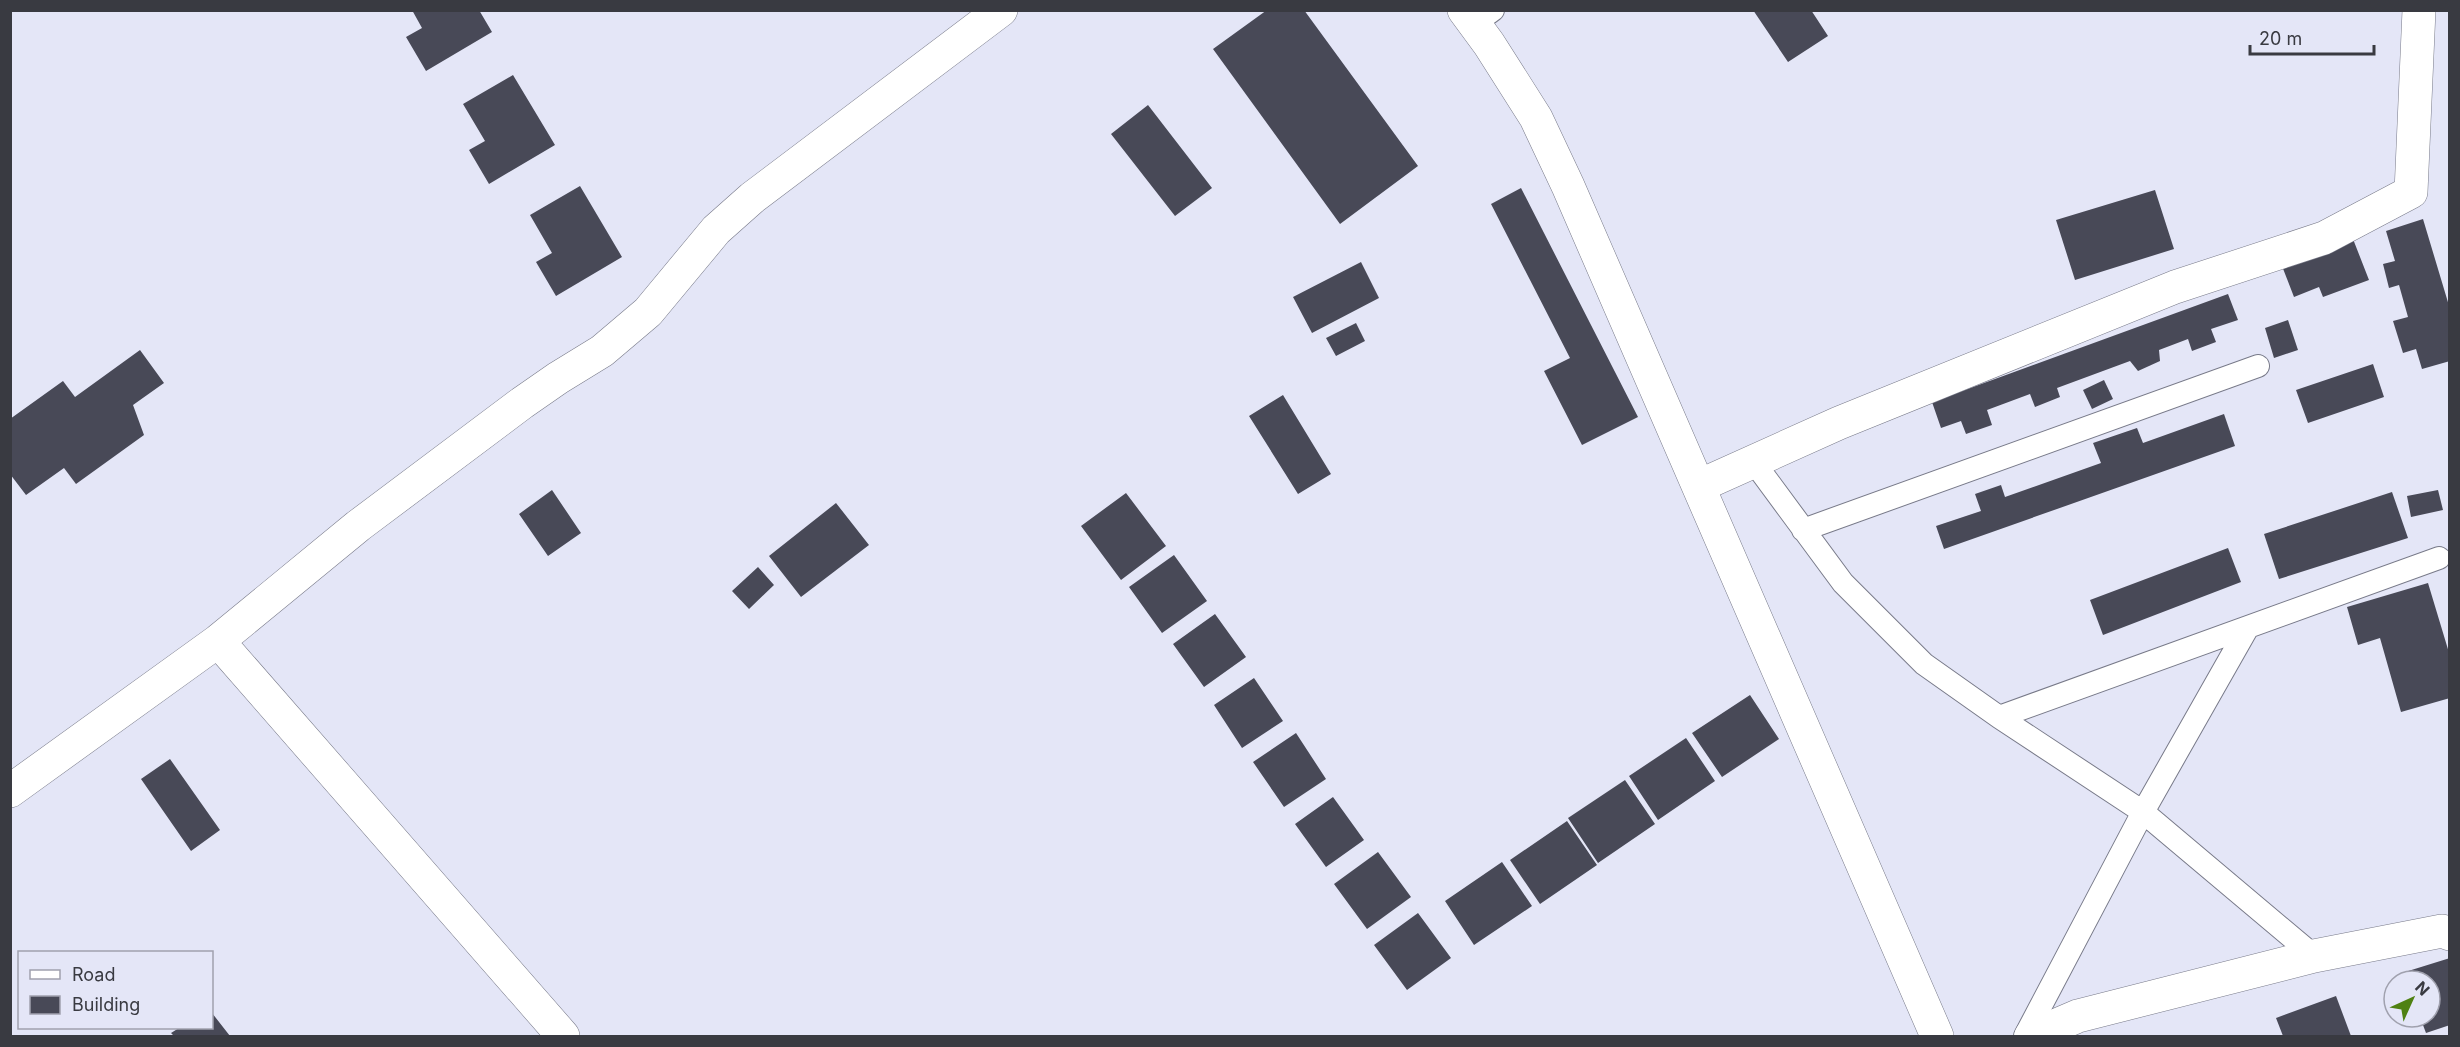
<svg xmlns="http://www.w3.org/2000/svg" width="2460" height="1047" viewBox="0 0 2460 1047" font-family="Inter,sans-serif">
  <style>
    .building { fill: #484957 }
    .lines { fill: none; stroke-linecap: round; stroke-linejoin: round }
    .lane-casing { stroke: #787a89; stroke-width: 24 }
    .street-casing { stroke: #787a89; stroke-width: 34 }
    .lane { stroke: #fff; stroke-width: 22 }
    .street { stroke: #fff; stroke-width: 33 }
  </style>
  <rect width="100%" height="100%" fill="#e4e6f7"/>
  <path class="building" d="M412,10H479L492,32L426,71L406,37L422,28Z
    M1267,10H1304L1418,166L1340,224L1213,49Z
    M1753,10H1811L1828,36L1788,62Z
    M513,75L555,145L489,184L469,150L485,141L463,104Z
    M1148,105L1212,188L1175,216L1111,134Z
    M580,186L622,257L556,296L536,262L552,253L530,215Z
    M1521,188L1638,417L1582,445L1544,371L1570,358L1491,204Z
    M2155,190L2174,249L2075,280L2056,220Z
    M2423,219L2450,309V361L2422,369L2416,349L2403,353L2393,321L2408,317L2399,285L2389,288L2383,264L2395,261L2386,231Z
    M2353,239L2369,280L2323,297L2319,287L2294,297L2282,266Z
    M1361,262L1379,298L1312,333L1293,297Z
    M2228,294L2238,320L2211,329L2216,342L2192,351L2188,339L2159,350L2160,361L2138,371L2130,361L2057,388L2060,397L2035,407L2030,394L1987,410L1992,425L1966,434L1961,421L1941,428L1932,402Z
    M2288,320L2298,350L2274,358L2265,328Z
    M1356,323L1365,341L1336,356L1326,338Z
    M140,350L164,383L133,405L144,435L76,484L64,468L26,495L10,474V419L63,381L75,397Z
    M2373,364L2384,397L2308,423L2296,390Z
    M2104,380L2113,399L2092,409L2083,390Z
    M1283,395L1331,474L1298,494L1249,416Z
    M2224,414L2235,446L1944,549L1936,526L1981,511L1975,494L2001,485L2005,497L2101,463L2093,443L2137,428L2143,443Z
    M552,490L581,533L548,556L519,514Z
    M2438,490L2443,510L2411,517L2407,496Z
    M2392,492L2408,538L2279,579L2264,534Z
    M1126,493L1166,546L1121,580L1081,526Z
    M836,503L869,545L801,597L769,556Z
    M2228,548L2241,582L2103,635L2090,600Z
    M1174,555L1207,601L1162,633L1129,587Z
    M758,567L774,585L749,609L732,591Z
    M2428,583L2450,656V698L2401,712L2380,638L2358,645L2347,607Z
    M1215,614L1246,657L1204,687L1173,644Z
    M1254,678L1283,721L1242,748L1214,705Z
    M1750,695L1779,739L1722,777L1692,733Z
    M1296,733L1326,779L1284,807L1253,762Z
    M1686,738L1715,781L1658,820L1629,776Z
    M170,759L220,830L191,851L141,779Z
    M1625,780L1655,824L1598,863L1568,818Z
    M1333,797L1364,840L1326,867L1295,824Z
    M1567,821L1597,865L1540,904L1510,860Z
    M1378,852L1411,897L1367,929L1334,884Z
    M1502,862L1532,906L1474,945L1445,901Z
    M1418,913L1451,958L1407,990L1374,945Z
    M2450,958V1025L2426,1033L2420,1017H2430V981H2408L2405,972Z
    M2336,996L2351,1036H2283L2276,1018Z
    M212,1013L230,1036H174L171,1033L179,1028H212Z"/>
  <g class="lines">
    <g class="lane-casing">
      <path id="lane" d="M1474,24L1493,10
        M1753,461L1843,583L1924,664L1999,717L2143,812L2314,956
        M1803,530L2258,366
        M1999,717L2439,558
        M2025,1036L2143,812L2248,627"/>
    </g>
    <g class="street-casing">
      <path id="street" d="M1464,10L1489,44L1536,118L1568,186L1937,1036
        M1699,486L1839,423L2175,287L2324,238L2411,192L2419,10
        M218,641L563,1036
        M10,791L218,641L358,526L522,403L558,378L602,351L648,312L716,230L752,198L1001,10
        M2031,1036L2078,1016L2314,956L2442,931L2450,934"/>
    </g>
    <use href="#lane" class="lane"/>
    <use href="#street" class="street"/>
  </g>
  <rect width="2460" height="1047" fill="none" stroke="#393a41" stroke-width="24"/>
  <rect x="18" y="951" width="195" height="78" fill="#e4e6f7" stroke="#a0a1ae" stroke-width="1.5"/>
  <rect x="30" y="970" width="30" height="9" fill="#ffffff" stroke="#a0a1ae" stroke-width="1.5"/>
  <text x="72" y="981" font-size="18" fill="#393a41">Road</text>
  <rect x="30" y="996" width="30" height="18" fill="#484957" stroke="#a0a1ae" stroke-width="1.5"/>
  <text x="72" y="1011" font-size="18" fill="#393a41">Building</text>
  <g transform="translate(2412 999) rotate(45)"><circle r="28" fill="#e4e6f7" stroke="#a0a1ae" stroke-width="1.5"/>
  <path d="M0-4.5L10 22L0 15L-10 22Z" fill="#4f8112"/>
  <text y="-9" font-size="16" font-weight="bold" text-anchor="middle" fill="#393a41">N</text>
  </g>
  <path d="M2250 45v9h124v-9" fill="none" stroke="#393a41" stroke-width="3"/>
  <text x="2259" y="45" font-size="18" fill="#393a41" stroke="#e4e6f7" stroke-width="4.5" paint-order="stroke">20 m</text>
</svg>
